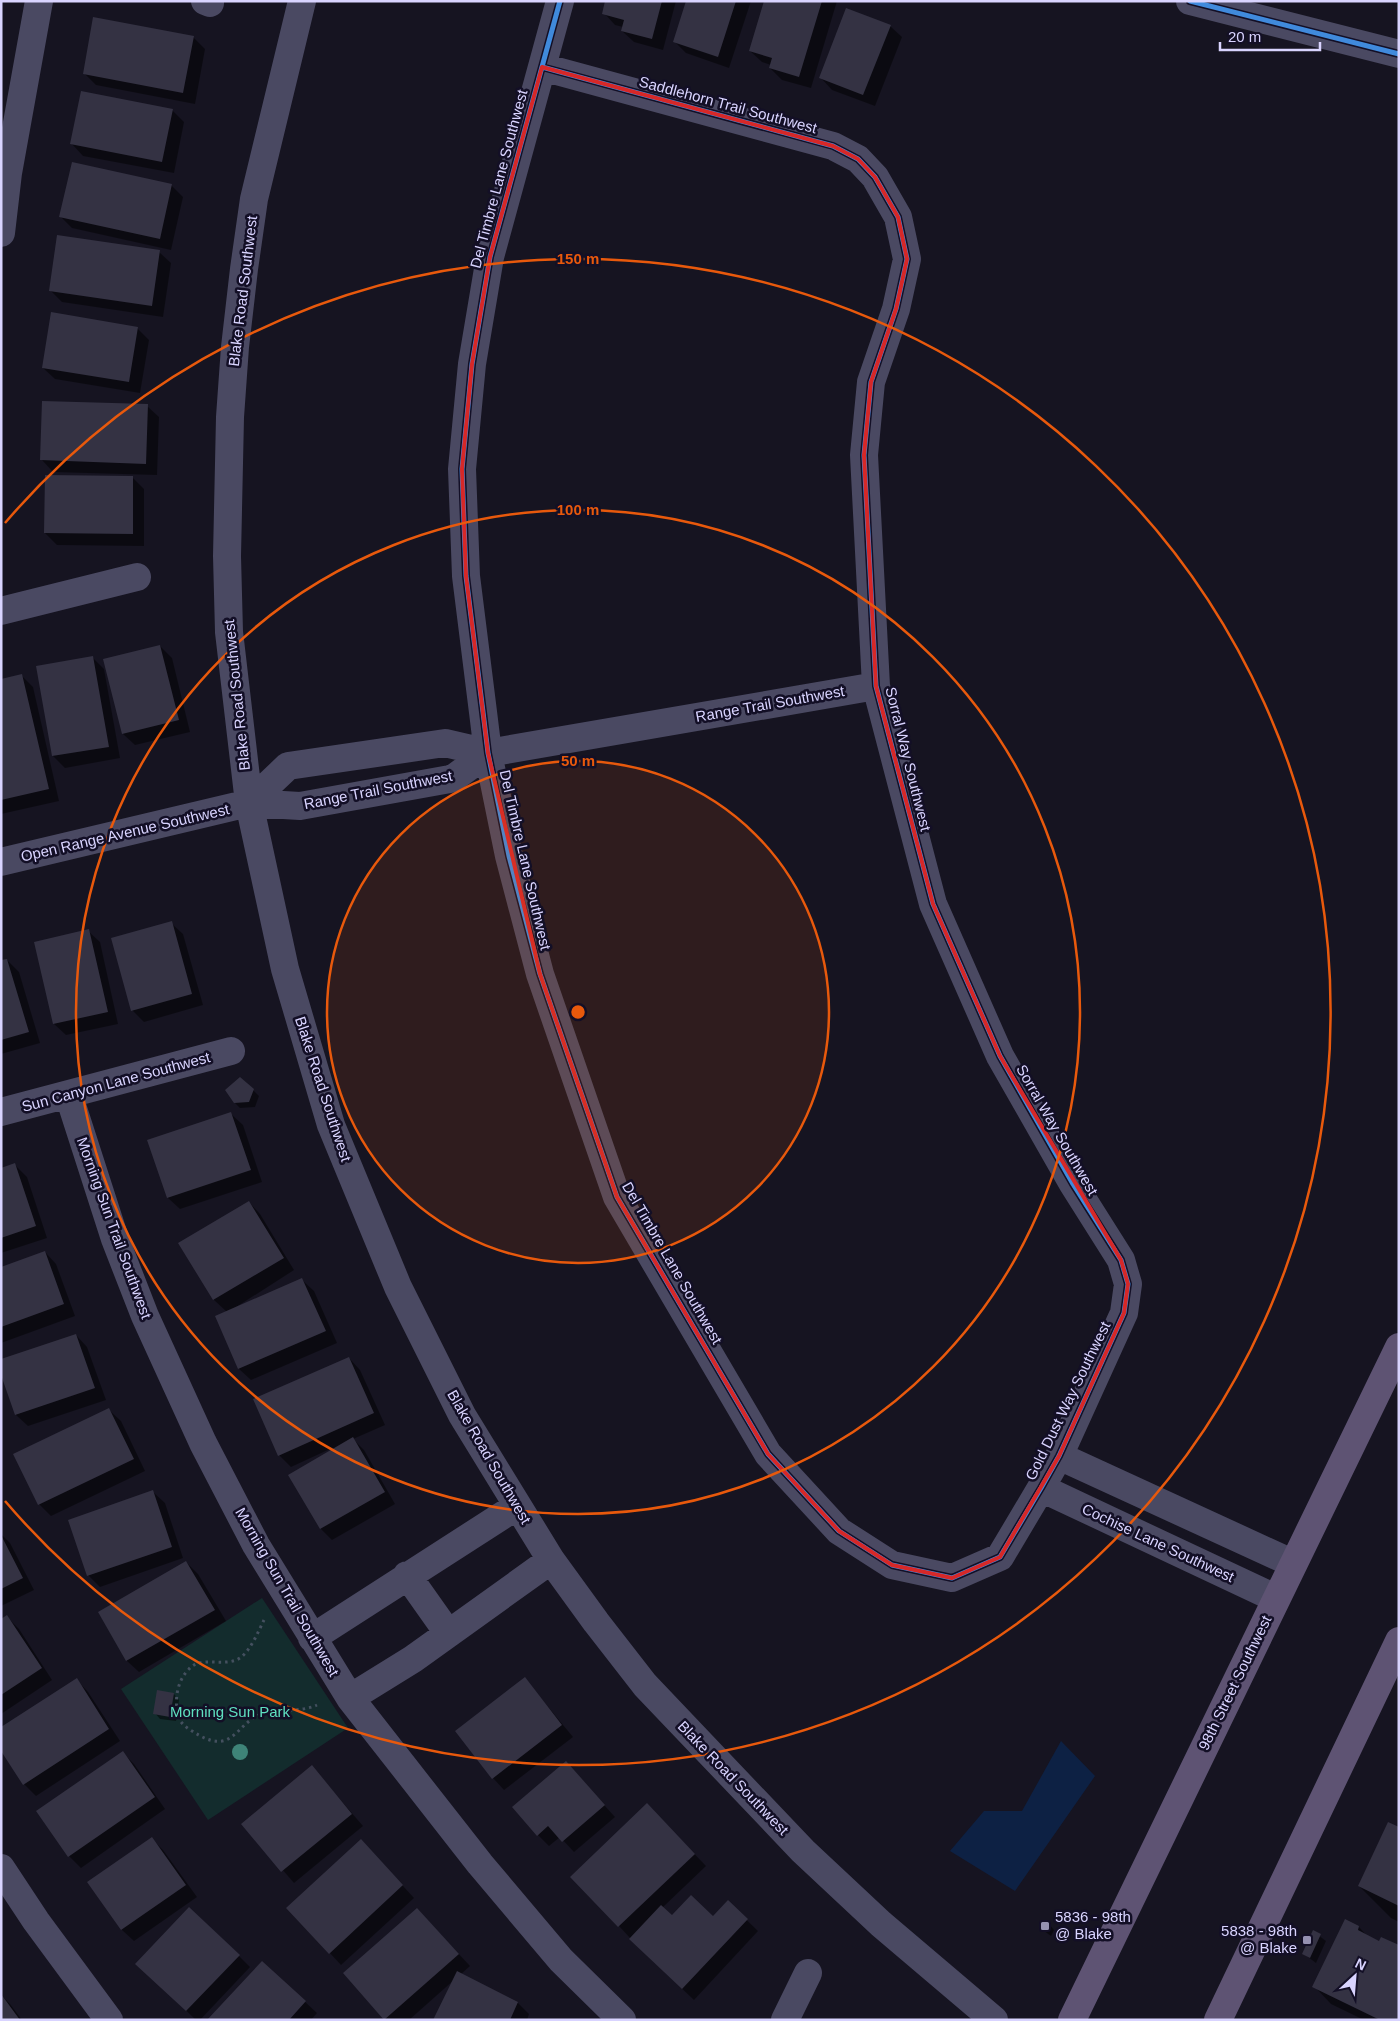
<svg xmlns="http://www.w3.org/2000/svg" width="1400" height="2021" viewBox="0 0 1400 2021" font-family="Helvetica,sans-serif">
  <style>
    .green { fill: #132c2d }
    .water { fill: #0d2144 }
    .shadow { fill: #0007 }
    .building { fill: #343243 }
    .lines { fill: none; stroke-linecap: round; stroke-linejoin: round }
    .path { stroke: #44505f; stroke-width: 3; stroke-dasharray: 2.5 4; stroke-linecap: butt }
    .minor { stroke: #4a4962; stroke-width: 28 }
    .major { stroke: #5e5373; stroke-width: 28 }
    .cycleway-casing { stroke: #130f26; stroke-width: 8 }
    .cycleway { stroke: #408adc; stroke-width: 5 }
    .tree { fill: #3e8478 }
    .marked { fill: none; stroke: #d62828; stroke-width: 4; stroke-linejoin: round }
    .ring { fill: none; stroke: #e8590c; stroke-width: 2.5 }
    .poi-dot { fill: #9591b1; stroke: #130f26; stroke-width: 2 }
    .labels { text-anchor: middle; stroke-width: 5; stroke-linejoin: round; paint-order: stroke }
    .street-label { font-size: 15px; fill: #d9d4ff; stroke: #130f26 }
    .park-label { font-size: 15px; fill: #5fe0c0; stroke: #130f26 }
    .poi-label { font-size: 15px; fill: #d9d4ff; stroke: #130f26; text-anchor: start }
    .centre { fill: #e8590c; stroke: #130f26; stroke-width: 2.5 }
    .ring-label { font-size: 15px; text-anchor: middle; font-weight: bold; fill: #e8590c; stroke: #130f26; stroke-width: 5; stroke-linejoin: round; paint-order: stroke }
  </style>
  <rect width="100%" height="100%" fill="#161421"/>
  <path class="green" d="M262,1598L348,1728L208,1820L121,1689Z"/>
  <path class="water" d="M1061,1741L1095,1776L1015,1891L950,1851L984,1811H1022Z"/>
  <path class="shadow" d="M607,1H676L663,50L634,42L622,31L623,27L615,25L604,13Z
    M688,1H751L729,68L686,53L675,42Z
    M765,1H837L811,88L782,80L770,68L771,65L762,62L750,51Z
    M890,26L902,37L875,106L832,90L821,78Z
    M193,37L205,49L195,104L96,85L84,73Z
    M172,110L184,122L174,173L83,156L72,144Z
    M171,185L183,197L171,250L72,228L61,217Z
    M159,252L171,263L163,317L62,302L50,290Z
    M137,328L149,340L140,393L55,379L43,368Z
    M147,406L159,417L157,475L53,472L42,460Z
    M132,477L144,489V546L57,545L45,533Z
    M160,646L172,658L190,732L135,745L123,734Z
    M93,658L104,669L120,758L65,768L53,756L37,667Z
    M22,676L33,687L59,801L1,814V681Z
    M171,923L183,934L203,1005L144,1022L132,1010Z
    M88,931L100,942L118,1024L66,1035L54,1024Z
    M7,960L19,972L40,1043L1,1054V962Z
    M253,1090L259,1096L255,1107L240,1108L235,1103Z
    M231,1114L243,1125L262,1182L180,1209L168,1198L149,1141Z
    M15,1165L27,1177L47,1238L1,1253V1169Z
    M249,1202L260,1214L294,1270L230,1311L302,1280L314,1291L337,1343L251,1380L239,1369L217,1317L227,1312L214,1300L180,1243Z
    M45,1252L56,1264L75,1316L1,1343V1268Z
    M76,1335L87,1347L106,1400L28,1426L16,1415L1,1371Z
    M349,1358L360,1370L385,1425L353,1439L364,1450L395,1504L332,1540L321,1529L290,1475L331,1451L330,1449L291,1467L279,1455Z
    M109,1410L121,1421L145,1471L51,1516L39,1504Z
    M153,1492L165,1503L183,1558L100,1587L88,1575Z
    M1,1534L10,1543L34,1590L1,1606Z
    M186,1562L198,1574L226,1621L139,1672L127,1661L99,1613Z
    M7,1617L19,1629L52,1680L1,1714V1621Z
    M525,1679L573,1737L504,1790L493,1778Z
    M77,1680L88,1692L120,1741L36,1796L24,1784Z
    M174,1694L179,1700L176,1721L160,1719L155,1713Z
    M123,1753L134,1764L165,1809L81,1868L69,1856Z
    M566,1763L615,1817L574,1852L560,1837L549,1846L538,1835Z
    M312,1767L363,1826L294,1883L243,1824Z
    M658,1816L706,1866L662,1908L672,1917L713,1918L728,1902L758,1931L694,2000L642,1951L619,1926Z
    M1399,1828V1922L1391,1918L1359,1886Z
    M151,1838L163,1850L197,1897L134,1941L122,1930L89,1882Z
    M372,1852L414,1898L341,1965L288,1908Z
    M417,1909L470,1966L460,1975L518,2003L529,2014L527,2020H434L454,1980L409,2020H386L345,1973Z
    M1049,1924L1054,1930L1051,1936L1040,1928Z
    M1359,1927L1368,1937L1380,1942L1399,2020H1364L1331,2004L1314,1986Z
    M1314,1932L1326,1941L1316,1963L1304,1954Z
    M239,1956L250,1967L200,2020H196L149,1975Z
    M262,1962L317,2013L311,2020H209Z
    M1,1995L10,2004L22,2020H1Z"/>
  <path class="building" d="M605,1H662L652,39L621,31L624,20L602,14Z
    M686,1H736L718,57L673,42Z
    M764,1H822L799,77L769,68L772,58L749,51Z
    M846,8L891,25L863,95L819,78Z
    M93,17L194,36L183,93L83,74Z
    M81,91L173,109L162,162L70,144Z
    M72,162L172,184L160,239L59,217Z
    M57,235L160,250L152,306L49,291Z
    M51,312L138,327L129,382L42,368Z
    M42,401L148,404L146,464L40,460Z
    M45,475L133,476V534L44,533Z
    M160,645L179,720L122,734L103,659Z
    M93,656L109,747L52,756L36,666Z
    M22,674L49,789L1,800V679Z
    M172,921L192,994L131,1011L111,938Z
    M89,929L108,1012L53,1024L34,942Z
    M7,959L29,1032L1,1040V960Z
    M240,1077L254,1089L249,1102L234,1103L225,1090Z
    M231,1112L251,1170L167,1198L147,1140Z
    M15,1163L36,1226L1,1238V1168Z
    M249,1201L284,1258L213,1300L178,1243Z
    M45,1251L64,1304L1,1327V1267Z
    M302,1278L326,1331L238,1369L215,1316Z
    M76,1334L95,1388L15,1415L1,1375V1359Z
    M349,1357L374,1413L278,1456L253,1399Z
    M109,1408L134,1459L38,1505L13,1454Z
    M353,1437L385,1492L320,1529L288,1475Z
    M153,1490L172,1547L87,1576L68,1520Z
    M1,1535L23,1578L1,1589Z
    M186,1561L215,1610L126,1661L98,1612Z
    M7,1615L42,1668L1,1695V1619Z
    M525,1677L562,1725L492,1779L455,1731Z
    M77,1678L109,1729L23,1785L1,1751V1727Z
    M157,1690L174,1693L170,1717L153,1714Z
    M123,1751L155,1797L68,1857L36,1811Z
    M566,1761L605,1805L562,1842L548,1826L537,1836L512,1807Z
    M312,1765L352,1814L281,1872L241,1824Z
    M647,1803L695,1854L618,1927L570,1877Z
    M1388,1822L1399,1827V1906L1358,1886Z
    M152,1837L186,1885L121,1930L87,1882Z
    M361,1839L403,1885L329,1954L286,1908Z
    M691,1895L713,1916L728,1900L748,1919L682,1989L629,1939L661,1905L672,1915Z
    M189,1907L240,1955L186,2011L135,1964Z
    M417,1908L459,1954L384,2020L343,1973Z
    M1345,1919L1359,1926L1358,1930L1379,1941L1381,1937L1399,1945V2020H1380L1312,1987Z
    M1043,1920L1050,1923L1046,1932L1039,1928Z
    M1313,1930L1321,1934L1310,1958L1302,1954Z
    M262,1961L306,2001L289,2020H207Z
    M457,1971L518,2002L510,2020H433Z
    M1,1994L20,2020H1Z"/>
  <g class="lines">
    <path class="path" d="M264,1620C258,1632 251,1650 240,1658C225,1668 201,1655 189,1669C178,1680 175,1696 177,1711C177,1720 185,1727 192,1731C233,1758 234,1725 261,1714C279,1708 299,1713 317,1705"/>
    <path class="minor" d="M205,1L210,3
      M302,1L254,199L244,269L235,347L230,417L227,556L229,632L249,803L285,969L331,1125L398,1287L462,1415L551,1560L596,1622L645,1685L803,1851L881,1924L994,2020
      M1190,1L1399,54
      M542,67L833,146L858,159L875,177L898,217L907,259L896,309L871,382L864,455L876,686L933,904L1000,1056L1073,1184L1121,1260L1128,1284L1124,1313L1059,1456L1041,1488L1000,1557L952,1578L892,1565L839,1531L768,1454L617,1197L540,974L509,856L488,753L483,712L466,576L462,469L472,364L490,257L560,1
      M1,233L8,173L39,1
      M1,611L137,577
      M249,803L288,766L445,743L488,753L876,686
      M1,862L249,803L300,806L450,779L455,777L488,753
      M69,1096L115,1239L145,1316L203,1443L256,1545L350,1698L480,1864L561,1960L622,2020
      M1,1112L231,1051
      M1059,1456L1292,1563
      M1041,1488L1275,1598
      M407,1575L448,1633
      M312,1638L517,1506
      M350,1698L413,1659L551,1560
      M1,1868L36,1921L109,2020
      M785,2020L808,1973"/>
    <path class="major" d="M1072,2020L1399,1347
      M1218,2020L1399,1641"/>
    <g class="cycleway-casing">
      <path id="cycleway" d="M1190,1L1399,54
        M542,67L833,146L858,159L875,177L898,217L907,259L896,309L871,382L864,455L876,686L933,904L1000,1056L1073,1184L1121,1260L1128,1284L1124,1313L1059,1456L1041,1488L1000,1557L952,1578L892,1565L839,1531L768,1454L617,1197L540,974L509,856L488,753L483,712L466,576L462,469L472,364L490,257L560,1"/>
    </g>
    <use href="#cycleway" class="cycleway"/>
  </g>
  <circle class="tree" cx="240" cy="1752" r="8"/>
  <path class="marked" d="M542,67L833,146L858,159L875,177L898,217L907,259L896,309L871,382L864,455L876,686L933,904L1000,1056L1121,1260L1128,1284L1124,1313L1059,1456L1000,1557L952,1578L892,1565L839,1531L768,1454L617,1197L540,974L488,753L466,576L462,469L472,364L490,257Z"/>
  <circle cx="578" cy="1012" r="251" fill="#e8590c" fill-opacity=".12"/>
  <g class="ring">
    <circle cx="578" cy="1012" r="251"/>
    <circle cx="578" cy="1012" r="502"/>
    <path d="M5 523A753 753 0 1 1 5 1501"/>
  </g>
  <g class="poi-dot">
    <rect x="1040" y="1921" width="10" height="10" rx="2.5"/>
    <rect x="1302" y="1935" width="10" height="10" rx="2.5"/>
  </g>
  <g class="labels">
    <g class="street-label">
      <text transform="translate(728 105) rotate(15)" y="5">Saddlehorn Trail Southwest</text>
      <text transform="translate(499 179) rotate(-75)" y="5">Del Timbre Lane Southwest</text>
      <text transform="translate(243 291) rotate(-83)" y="5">Blake Road Southwest</text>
      <text transform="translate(237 695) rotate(-96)" y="5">Blake Road Southwest</text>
      <text transform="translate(770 704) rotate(-10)" y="5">Range Trail Southwest</text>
      <text transform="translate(908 759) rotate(76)" y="5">Sorral Way Southwest</text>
      <text transform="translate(378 790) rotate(-11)" y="5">Range Trail Southwest</text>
      <text transform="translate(125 833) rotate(-13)" y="5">Open Range Avenue Southwest</text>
      <text transform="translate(525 860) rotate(77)" y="5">Del Timbre Lane Southwest</text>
      <text transform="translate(116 1082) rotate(-15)" y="5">Sun Canyon Lane Southwest</text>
      <text transform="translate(323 1089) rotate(72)" y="5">Blake Road Southwest</text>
      <text transform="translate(1057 1130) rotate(60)" y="5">Sorral Way Southwest</text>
      <text transform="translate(114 1228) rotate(70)" y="5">Morning Sun Trail Southwest</text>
      <text transform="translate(672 1263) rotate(60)" y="5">Del Timbre Lane Southwest</text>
      <text transform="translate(1068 1401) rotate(-64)" y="5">Gold Dust Way Southwest</text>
      <text transform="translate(489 1457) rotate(60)" y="5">Blake Road Southwest</text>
      <text transform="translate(1158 1543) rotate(25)" y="5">Cochise Lane Southwest</text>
      <text transform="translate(287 1592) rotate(60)" y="5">Morning Sun Trail Southwest</text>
      <text transform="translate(1235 1683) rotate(-64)" y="5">98th Street Southwest</text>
      <text transform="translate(733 1778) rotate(46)" y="5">Blake Road Southwest</text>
    </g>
    <g class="park-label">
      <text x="230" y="1717">Morning Sun Park</text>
    </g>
    <g class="poi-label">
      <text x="1055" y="1922">5836 - 98th<tspan x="1055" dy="17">@ Blake</tspan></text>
      <text x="1297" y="1936" text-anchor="end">5838 - 98th<tspan x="1297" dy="17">@ Blake</tspan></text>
    </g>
  </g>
  <circle cx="578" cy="1012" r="8" class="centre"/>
  <g class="ring-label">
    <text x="578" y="264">150 m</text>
    <text x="578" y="515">100 m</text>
    <text x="578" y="766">50 m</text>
  </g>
  <rect width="1400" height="2021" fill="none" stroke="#d9d4ff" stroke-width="5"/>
  <g transform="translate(1355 1976) rotate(26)" stroke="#130f26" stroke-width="4" paint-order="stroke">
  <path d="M0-4L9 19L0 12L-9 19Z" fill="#d9d4ff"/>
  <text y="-8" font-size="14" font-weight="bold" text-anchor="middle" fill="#d9d4ff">N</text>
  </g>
  <path d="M1220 42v8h100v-8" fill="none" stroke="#d9d4ff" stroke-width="2.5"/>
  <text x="1228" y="42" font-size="15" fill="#d9d4ff" stroke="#130f26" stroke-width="4" paint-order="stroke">20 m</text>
</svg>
